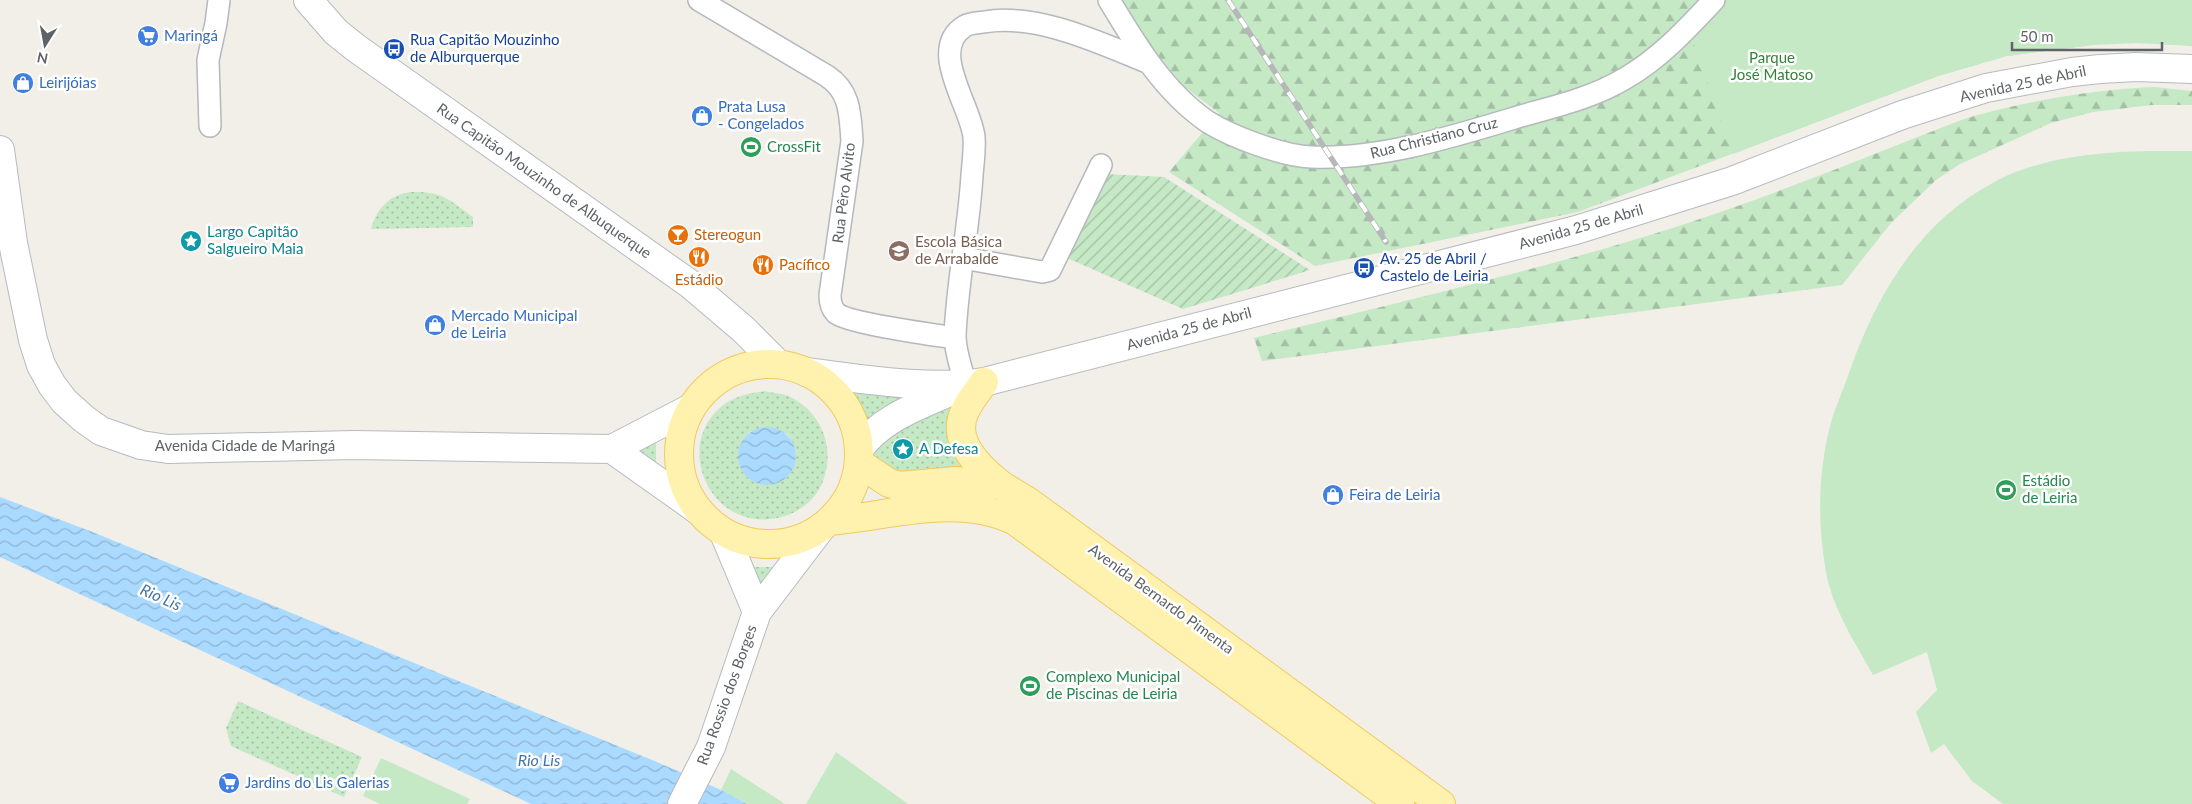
<svg xmlns="http://www.w3.org/2000/svg" width="2192" height="804" viewBox="0 0 2192 804" font-family="Lato,sans-serif">
  <style>
    .grass { fill: url(#grass-dots); fill-rule: evenodd }
    .forest { fill: url(#forest-firs) }
    .park { fill: #c5e8c5 }
    .garden { fill: url(#garden-furrows) }
    .water { fill: url(#water-waves) }
    .lines { fill: none; stroke-linecap: round; stroke-linejoin: round }
    .minor-casing { stroke: #b5b8bc; stroke-width: 24 }
    .secondary-casing { stroke: #b6babf; stroke-width: 30 }
    .primary-casing { stroke: #f2c960; stroke-width: 30 }
    .minor { stroke: #fff; stroke-width: 21 }
    .secondary { stroke: #fff; stroke-width: 28 }
    .primary { stroke: #fff2af; stroke-width: 28 }
    .rail-casing { stroke: #b6b7b8; stroke-width: 5.5 }
    .rail { stroke: #fff; stroke-width: 4; stroke-dasharray: 11; stroke-linecap: butt }
    .labels { text-anchor: middle; stroke-width: 5; stroke-linejoin: round; paint-order: stroke }
    .shop-label { font-size: 15px; fill: #366cbe; stroke: #fff; text-anchor: start }
    .transit-label { font-size: 15px; fill: #164399; stroke: #fff; text-anchor: start }
    .park-label { font-size: 15px; fill: #348238; stroke: #fff }
    .street-label { font-size: 15px; fill: #5f6368; stroke: #fff }
    .leisure-label { font-size: 15px; fill: #27864d; stroke: #fff; text-anchor: start }
    .culture-label { font-size: 15px; fill: #0d838f; stroke: #fff; text-anchor: start }
    .food-label { font-size: 15px; fill: #c56008; stroke: #fff; text-anchor: start }
    .education-label { font-size: 15px; fill: #785e54; stroke: #fff; text-anchor: start }
    .water-label { font-size: 16px; font-style: italic; fill: #4174aa; stroke: #fff }
  </style>
  <defs>
    <pattern id="grass-dots" width="8" height="8" patternUnits="userSpaceOnUse" patternTransform="scale(1.25)"><rect width="8" height="8" fill="#c5e8c5"/><path d="M2 2h.1M6 6h.1" fill="none" stroke="#a3c0a4" stroke-width="1.8" stroke-linecap="round"/></pattern>
    <pattern id="forest-firs" width="22" height="20" patternUnits="userSpaceOnUse" patternTransform="scale(1.25)"><rect width="22" height="20" fill="#c5e8c5"/><path d="M5 1l3.5 6h-7zM16 11l3.5 6h-7z" fill="#a3c0a4"/></pattern>
    <pattern id="garden-furrows" width="10" height="10" patternUnits="userSpaceOnUse" patternTransform="scale(1.25)"><rect width="10" height="10" fill="#c5e8c5"/><path d="M-1 1l2-2M0 10L10 0M9 11l2-2" fill="none" stroke="#a3c0a4"/></pattern>
    <pattern id="water-waves" width="16" height="10" patternUnits="userSpaceOnUse" patternTransform="scale(1.25)"><rect width="16" height="10" fill="#aadaff"/><path d="M0 5q4-4 8 0t8 0" fill="none" stroke="#8eb4d2"/></pattern>
  </defs>
  <rect width="100%" height="100%" fill="#f1efe8"/>
  <path class="grass" d="M412,192C443,191 449,200 473,217V227L371,229C377,208 390,194 412,192Z
    M853,390L927,394L868,426Z
    M765,391C772,393 781,393 788,396C821,411 836,447 823,481C817,498 801,511 785,516C713,539 668,444 726,403C738,395 751,393 765,391ZM751,431L787,434C799,449 798,463 787,477L751,480C735,465 735,445 751,431Z
    M961,404L970,469L895,474L873,461L872,454L877,441L931,414Z
    M656,440V468L623,450Z
    M749,567H775L757,598Z
    M238,701L362,757L344,797L231,746L226,728Z"/>
  <path class="forest" d="M1120,0H2192V46L2184,45L2158,11L2092,45L2007,56L1938,76L1578,212L1315,266L1169,172L1219,113L1182,85L1155,55Z
    M2154,87L2192,91V105H2152L2093,112L2051,123L1960,164L1936,180L1891,223L1842,285L1262,361L1254,338C1399,302 1546,269 1688,223C1782,192 1873,154 1964,119C2026,101 2089,90 2154,87Z"/>
  <path class="park" d="M1714,0H2192V46L2136,43L2092,45L2006,56L1938,76L1733,154L1688,28Z
    M2149,151H2192V804H2003L1972,781L1944,744L1931,753L1916,712L1937,690L1927,652L1873,675C1855,642 1833,610 1826,572C1817,522 1818,468 1832,419C1837,403 1844,388 1849,373C1877,293 1920,220 1998,180C2044,157 2098,152 2149,151Z
    M836,752L908,804H806Z
    M381,758L470,799L467,804H380L363,796Z
    M731,769L785,804H747L721,790Z"/>
  <path class="garden" d="M1105,174L1164,177L1310,270L1183,309L1067,258Z"/>
  <path class="water" d="M738 456a29 29 0 1 1 58 0a29 29 0 1 1-58 0Z
    M0,497L90,531L657,762L721,790L747,804H531L0,557Z"/>
  <g class="lines">
    <g class="minor-casing">
      <path id="minor" d="M699,0L827,76C851,92 850,115 852,141L830,295C830,302 831,308 836,313C847,323 935,335 955,338
        M1109,0C1136,45 1164,92 1208,122C1232,137 1283,156 1311,157C1380,160 1455,136 1521,116C1556,106 1592,98 1624,79C1659,59 1686,30 1714,0
        M210,126L208,60L216,23L219,0
        M963,258L1042,272L1050,270L1101,165
        M965,384C962,369 955,352 955,336C957,282 969,229 972,175C973,163 975,149 974,137C971,106 927,49 965,26C970,23 978,23 984,22C1037,13 1098,42 1147,62"/>
    </g>
    <g class="secondary-casing">
      <path id="secondary" d="M308,0L336,32L356,48L690,284L743,329L778,364
        M0,150L13,243L33,340L41,365L52,385L64,401L84,419L101,431L141,445L168,449L354,445L612,449L691,408
        M806,372C864,379 926,390 984,382L1576,230L1732,181L1902,115L1986,88L2072,72L2100,69L2136,67L2192,69
        M612,449L698,510
        M859,449C883,416 922,405 958,388
        M724,533L757,612
        M682,804L711,747L757,612L821,528"/>
    </g>
    <g class="primary-casing">
      <path id="primary" d="M679 454a90 90 0 1 1 180 0a90 90 0 1 1-180 0Z
        M984,382C978,391 970,400 965,411C950,441 980,468 1001,485
        M859,463L889,483L900,486L956,481L1001,485L1029,502L1441,804
        M830,521C891,516 957,493 1015,521L1400,804"/>
    </g>
    <use href="#minor" class="minor"/>
    <use href="#secondary" class="secondary"/>
    <use href="#primary" class="primary"/>
    <g class="rail-casing">
      <path id="rail" d="M1228,0L1386,242"/>
    </g>
    <use href="#rail" class="rail"/>
  </g>
  <defs>
    <g id="supermarket-disc" transform="scale(1.125)"><circle r="9.5" fill="#3f7fe0" stroke="#fff"/><path d="M-6-5.5h2.5l.6 2H6L4.5 2H-2.5L-4.4-4H-6ZM-1.5 3.2a1.3 1.3 0 1 0 .1 0ZM3 3.2a1.3 1.3 0 1 0 .1 0Z" fill="#fff"/></g>
    <g id="bus-disc" transform="scale(1.125)"><circle r="9.5" fill="#1a4fb4" stroke="#fff"/><path d="M-5-6H5V4H4V6H2V4H-2V6H-4V4H-5ZM-3.5-4V0h7V-4ZM-3.5 1.2v1.5H-2V1.2ZM2 1.2v1.5H3.5V1.2Z" fill="#fff"/></g>
    <g id="shop-disc" transform="scale(1.125)"><circle r="9.5" fill="#3f7fe0" stroke="#fff"/><path d="M-5-2.5h2.3a2.7 3.5 0 0 1 5.4 0H5L5.5 6h-11ZM-1.5-2.5h3a1.5 2.3 0 0 0-3 0Z" fill="#fff"/></g>
    <g id="stadium-disc" transform="scale(1.125)"><circle r="9.5" fill="#2e9e5b" stroke="#fff"/><path d="M0-5a6.5 5 0 1 0 0 10a6.5 5 0 1 0 0-10ZM-3.5-1.8h7v3.6h-7Z" fill="#fff"/></g>
    <g id="bar-disc" transform="scale(1.125)"><circle r="9.5" fill="#e8710a" stroke="#fff"/><path d="M-6-5H6L.8 .8V4.5H3.5V6h-7V4.5H-.8V.8Z" fill="#fff"/></g>
    <g id="sight-disc" transform="scale(1.125)"><circle r="9.5" fill="#0f9aa8" stroke="#fff"/><path d="M0-6L1.8-2.2L6-1.7L2.9 1.2L3.7 5.4L0 3.3L-3.7 5.4L-2.9 1.2L-6-1.7L-1.8-2.2Z" fill="#fff"/></g>
    <g id="school-disc" transform="scale(1.125)"><circle r="9.5" fill="#8d6e63" stroke="#fff"/><path d="M0-5L7-2L0 1L-7-2ZM-4 1L0 2.5L4 1V4Q0 6-4 4Z" fill="#fff"/></g>
    <g id="restaurant-disc" transform="scale(1.125)"><circle r="9.5" fill="#e8710a" stroke="#fff"/><path d="M-5-6h1v4h1v-4h1v4h1v-4h1v5L-1.5 .5V6h-2V.5L-5-1ZM5-6V6H3V1.5H1.5Q1.5-4 5-6Z" fill="#fff"/></g>
  </defs>
  <g fill-rule="evenodd">
    <use href="#supermarket-disc" x="148" y="36"/>
    <use href="#bus-disc" x="394" y="49"/>
    <use href="#shop-disc" x="23" y="83"/>
    <use href="#shop-disc" x="702" y="116"/>
    <use href="#stadium-disc" x="751" y="147"/>
    <use href="#bar-disc" x="678" y="235"/>
    <use href="#sight-disc" x="191" y="241"/>
    <use href="#school-disc" x="899" y="251"/>
    <use href="#restaurant-disc" x="699" y="257"/>
    <use href="#restaurant-disc" x="763" y="265"/>
    <use href="#bus-disc" x="1364" y="268"/>
    <use href="#shop-disc" x="435" y="325"/>
    <use href="#sight-disc" x="903" y="449"/>
    <use href="#stadium-disc" x="2006" y="490"/>
    <use href="#shop-disc" x="1333" y="495"/>
    <use href="#stadium-disc" x="1030" y="686"/>
    <use href="#supermarket-disc" x="229" y="783"/>
  </g>
  <g class="labels">
    <g class="shop-label">
      <text x="164" y="41">Maringá</text>
      <text x="39" y="88">Leirijóias</text>
      <text x="718" y="112">Prata Lusa<tspan x="718" dy="17">- Congelados</tspan></text>
      <text x="451" y="321">Mercado Municipal<tspan x="451" dy="17">de Leiria</tspan></text>
      <text x="1349" y="500">Feira de Leiria</text>
      <text x="245" y="788">Jardins do Lis Galerias</text>
    </g>
    <g class="transit-label">
      <text x="410" y="45">Rua Capitão Mouzinho<tspan x="410" dy="17">de Alburquerque</tspan></text>
      <text x="1380" y="264">Av. 25 de Abril /<tspan x="1380" dy="17">Castelo de Leiria</tspan></text>
    </g>
    <g class="park-label">
      <text x="1772" y="63">Parque<tspan x="1772" dy="17">José Matoso</tspan></text>
    </g>
    <g class="street-label">
      <text transform="translate(2023 84) rotate(-12)" y="5">Avenida 25 de Abril</text>
      <text transform="translate(1434 138) rotate(-14)" y="5">Rua Christiano Cruz</text>
      <text transform="translate(544 181) rotate(35)" y="5">Rua Capitão Mouzinho de Albuquerque</text>
      <text transform="translate(844 193) rotate(-83)" y="5">Rua Pêro Alvito</text>
      <text transform="translate(1581 227) rotate(-16)" y="5">Avenida 25 de Abril</text>
      <text transform="translate(1189 329) rotate(-15)" y="5">Avenida 25 de Abril</text>
      <text x="245" y="451">Avenida Cidade de Maringá</text>
      <text transform="translate(1161 599) rotate(36)" y="5">Avenida Bernardo Pimenta</text>
      <text transform="translate(727 695) rotate(-70)" y="5">Rua Rossio dos Borges</text>
    </g>
    <g class="leisure-label">
      <text x="767" y="152">CrossFit</text>
      <text x="2022" y="486">Estádio<tspan x="2022" dy="17">de Leiria</tspan></text>
      <text x="1046" y="682">Complexo Municipal<tspan x="1046" dy="17">de Piscinas de Leiria</tspan></text>
    </g>
    <g class="culture-label">
      <text x="207" y="237">Largo Capitão<tspan x="207" dy="17">Salgueiro Maia</tspan></text>
      <text x="919" y="454">A Defesa</text>
    </g>
    <g class="food-label">
      <text x="694" y="240">Stereogun</text>
      <text x="779" y="270">Pacífico</text>
      <text x="699" y="285" text-anchor="middle">Estádio</text>
    </g>
    <g class="education-label">
      <text x="915" y="247">Escola Básica<tspan x="915" dy="17">de Arrabalde</tspan></text>
    </g>
    <g class="water-label">
      <text transform="translate(161 597) rotate(24)" y="6">Rio Lis</text>
      <text x="539" y="766">Rio Lis</text>
    </g>
  </g>
  <g transform="translate(45 45) rotate(191)" stroke="#ffffff" stroke-width="4" paint-order="stroke">
  <path d="M0-4L9 19L0 12L-9 19Z" fill="#5f6368"/>
  <text y="-8" font-size="14" font-weight="bold" text-anchor="middle" fill="#5f6368">N</text>
  </g>
  <path d="M2012 42v8h150v-8" fill="none" stroke="#5f6368" stroke-width="2.5"/>
  <text x="2020" y="42" font-size="15" fill="#5f6368" stroke="#ffffff" stroke-width="4" paint-order="stroke">50 m</text>
</svg>
